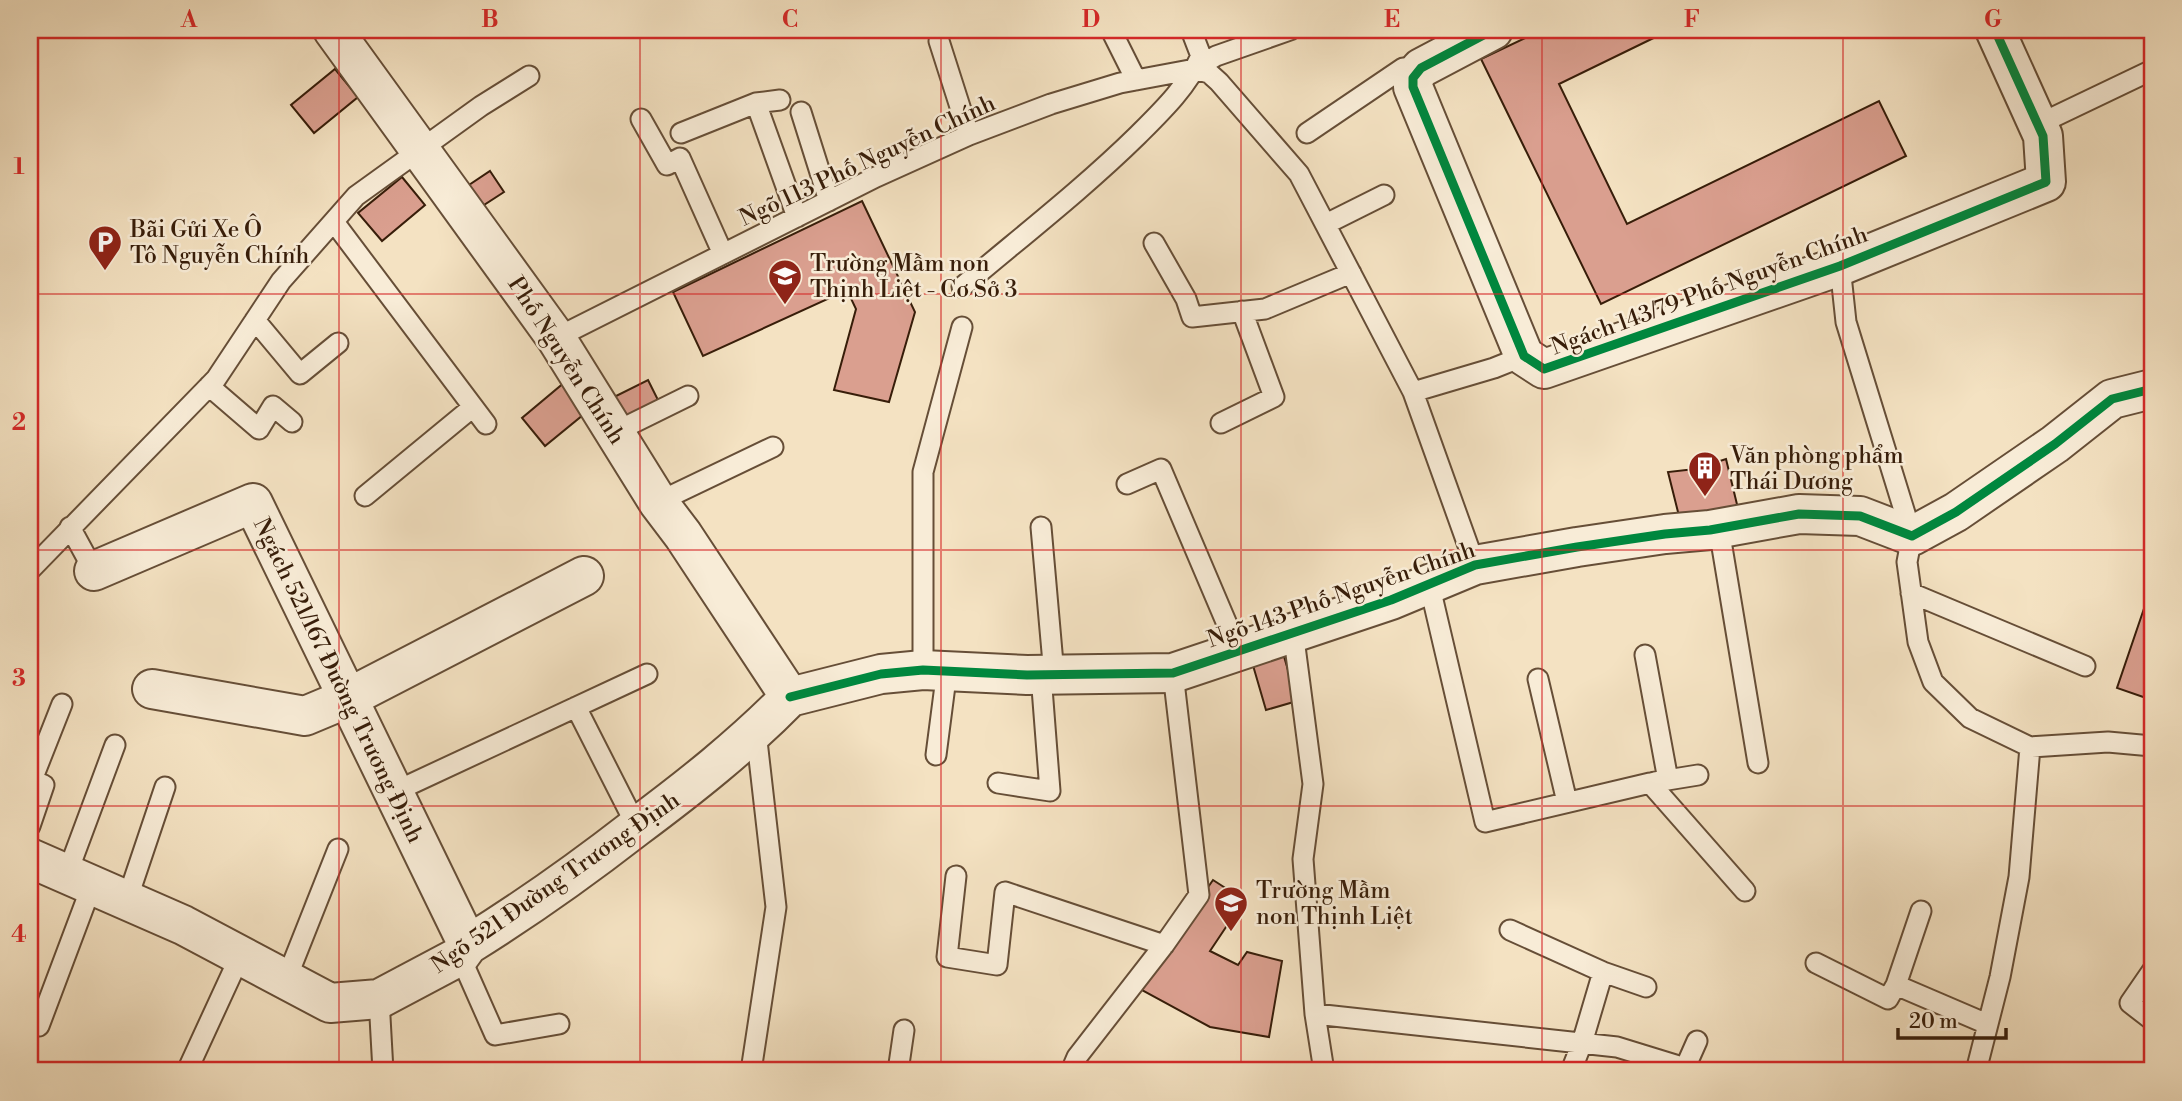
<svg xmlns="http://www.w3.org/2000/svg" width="2182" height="1101" viewBox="0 0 2182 1101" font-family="'Libre Bodoni',serif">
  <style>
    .building { fill: #da9f8f; stroke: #371d09; stroke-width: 2 }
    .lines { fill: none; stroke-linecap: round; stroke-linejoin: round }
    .service-casing { stroke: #664e37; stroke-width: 23 }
    .minor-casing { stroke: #664e37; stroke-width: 42 }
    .service { stroke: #f8ecd7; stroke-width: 19 }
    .minor { stroke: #f8ecd7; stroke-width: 38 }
    .cycleway-casing { stroke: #f8ecd7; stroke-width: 13 }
    .cycleway { stroke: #00873e; stroke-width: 9 }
    .grid { fill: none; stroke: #d62828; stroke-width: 2; stroke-opacity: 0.55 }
    .labels { text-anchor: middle; stroke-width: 5; stroke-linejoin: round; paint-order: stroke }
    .street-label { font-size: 23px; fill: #371d09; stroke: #f8ecd7 }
    .poi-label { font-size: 23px; fill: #371d09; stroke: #f8ecd7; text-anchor: start }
    .neatline { fill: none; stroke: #d62828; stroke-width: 2.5 }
    .grid-label { font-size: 23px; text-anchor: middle; font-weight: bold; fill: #d62828 }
  </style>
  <rect width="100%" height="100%" fill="#f4e2c2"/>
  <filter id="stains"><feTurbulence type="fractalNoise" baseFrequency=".00286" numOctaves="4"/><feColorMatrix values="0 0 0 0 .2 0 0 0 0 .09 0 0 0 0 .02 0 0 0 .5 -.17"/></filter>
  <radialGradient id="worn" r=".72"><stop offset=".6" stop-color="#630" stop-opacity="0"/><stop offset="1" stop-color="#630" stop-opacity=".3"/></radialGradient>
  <path class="building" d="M1542,30H1670L1559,84L1627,224L1879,101L1906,156L1601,304L1481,59Z
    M335,69L358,97L314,133L291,105Z
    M490,171L504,192L470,214L457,193Z
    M402,177L425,205L382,241L358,213Z
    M862,201L915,312L889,402L834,390L856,309L847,290L703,356L673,292Z
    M648,380L660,404L622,423L610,399Z
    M565,382L589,410L545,446L522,418Z
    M1726,459L1742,525L1682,528L1668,472L1695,469Z
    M2152,585V700L2117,688Z
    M1283,653L1297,701L1266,710L1252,662Z
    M1213,880L1244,900L1210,951L1238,965L1247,952L1282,961L1269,1037L1210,1027L1138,988Z"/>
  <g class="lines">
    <g class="service-casing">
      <path id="service" d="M1111,30L1136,80
        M939,41L969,135
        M1195,69L1216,56L1290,30
        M756,103L797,217
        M801,112L829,201
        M641,119L667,165L680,158L723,254
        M2037,125L2152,70
        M681,133L756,103L780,100
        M1307,133L1403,68H1420
        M334,222L486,424
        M1326,224L1384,195
        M1154,243L1186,299L1192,317L1265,309L1351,273
        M1840,266L1846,322L1912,536L1907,562L1918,642L1933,682L1970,718L2030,747L2108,742L2152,746
        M962,287C1021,237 1083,189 1138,135C1162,111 1187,87 1201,56L1191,30
        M255,320L300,374L338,343
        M556,338L876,177L969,135L1051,104L1120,83L1195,69L1209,73L1219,82L1299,174L1413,392
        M209,386L259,429L273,406L292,422
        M1221,423L1274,397L1242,311
        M615,432L688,396
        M1127,484L1161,469L1238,650
        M365,496L473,407
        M658,502L773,447
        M70,527L94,571
        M1041,527L1054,675
        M1719,529L1758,763
        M1475,565L1413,392L1494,368L1524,356
        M30,570L216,379L281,281L356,196L481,106L529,76
        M1429,583L1485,822L1650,783L1745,891
        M1911,593L2085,666
        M1293,631L1313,784L1303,859L1315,1014L1324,1071
        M1645,655L1668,780
        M923,670V472L962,327
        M1538,679L1567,802
        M576,707L637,827
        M936,755L947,670
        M1655,782L1698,775
        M998,783L1050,791L1041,675
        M394,792L647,674
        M30,826L44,785L32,780L62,704
        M67,874L115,745
        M956,876L947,957L997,965L1005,892L1164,945
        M127,900L165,787
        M1510,930L1603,972L1646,987
        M460,956L495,1035L559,1024
        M1816,963L1888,999L1896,985L1987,1024
        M2152,971L2130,1003L2152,1020
        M286,980L338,849
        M1896,985L1921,911
        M379,999L383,1071
        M1315,1014L1617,1047L1695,1071
        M39,1026L92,885
        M1685,1068L1697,1041
        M187,1071L240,956
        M751,1071L776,907L756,732
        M898,1071L904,1030
        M1071,1071L1077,1057L1164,945L1199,895L1173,673
        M1571,1071L1582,1043L1603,972
        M1976,1071L2000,977L2019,877L2030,747"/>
    </g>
    <g class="minor-casing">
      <path id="minor" d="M333,30L556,338L658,502L683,535L790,697
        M1493,30L1421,68L1413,78V87L1524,356L1544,369L1840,266L2046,182L2043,136L1995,30
        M94,571L253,503L468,945
        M152,689L305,716L348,698L584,576
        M790,697L881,674L923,670L1027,675L1173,673L1391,600L1475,565L1577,547L1665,534L1710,530L1799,514L1860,516L1912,536L1956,512L2055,444L2112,399L2152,389
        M30,858L183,925L330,1003L379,999L460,956L468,945C526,909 581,870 635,828C690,787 742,746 790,697"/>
    </g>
    <use href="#service" class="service"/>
    <use href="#minor" class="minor"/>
    <g class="cycleway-casing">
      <path id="cycleway" d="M1493,30L1421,68L1413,78V87L1524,356L1544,369L1840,266L2046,182L2043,136L1995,30
        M790,697L881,674L923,670L1027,675L1173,673L1391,600L1475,565L1577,547L1665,534L1710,530L1799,514L1860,516L1912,536L1956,512L2055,444L2112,399L2152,389"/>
    </g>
    <use href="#cycleway" class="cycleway"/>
  </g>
  <path class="grid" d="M339,30V1071M640,30V1071M941,30V1071M1241,30V1071M1542,30V1071M1843,30V1071M30,294H2152M30,550H2152M30,806H2152"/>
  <defs>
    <g id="parking-pin" transform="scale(1.75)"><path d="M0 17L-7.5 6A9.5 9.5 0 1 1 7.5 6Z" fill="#8f2418" stroke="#f8ecd7"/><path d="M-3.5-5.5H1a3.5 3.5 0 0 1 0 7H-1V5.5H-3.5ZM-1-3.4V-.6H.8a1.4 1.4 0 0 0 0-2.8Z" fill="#fff"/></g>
    <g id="school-pin" transform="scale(1.75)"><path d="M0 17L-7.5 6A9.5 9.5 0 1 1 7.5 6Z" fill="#8f2418" stroke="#f8ecd7"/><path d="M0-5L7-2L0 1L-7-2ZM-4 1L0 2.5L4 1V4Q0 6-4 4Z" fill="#fff"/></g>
    <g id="building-pin" transform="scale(1.75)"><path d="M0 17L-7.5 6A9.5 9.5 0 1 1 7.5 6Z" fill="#8f2418" stroke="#f8ecd7"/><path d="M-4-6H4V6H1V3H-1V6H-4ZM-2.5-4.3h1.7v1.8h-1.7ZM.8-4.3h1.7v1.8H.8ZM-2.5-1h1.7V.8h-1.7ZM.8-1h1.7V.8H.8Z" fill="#fff"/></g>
  </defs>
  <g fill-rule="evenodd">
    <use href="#parking-pin" x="105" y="242"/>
    <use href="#school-pin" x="785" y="276"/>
    <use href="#building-pin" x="1705" y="468"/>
    <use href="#school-pin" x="1231" y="903"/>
  </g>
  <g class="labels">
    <g class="street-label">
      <text transform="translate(867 160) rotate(-25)" y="8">Ngõ 113 Phố Nguyễn Chính</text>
      <text transform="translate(1709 290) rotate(-20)" y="8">Ngách 143/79 Phố Nguyễn Chính</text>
      <text transform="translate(567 360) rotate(57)" y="8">Phố Nguyễn Chính</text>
      <text transform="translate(1341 594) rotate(-19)" y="8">Ngõ 143 Phố Nguyễn Chính</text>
      <text transform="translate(339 680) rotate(64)" y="8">Ngách 521/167 Đường Trương Định</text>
      <text transform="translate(555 882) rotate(-35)" y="8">Ngõ 521 Đường Trương Định</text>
    </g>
    <g class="poi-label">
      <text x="130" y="237">Bãi Gửi Xe Ô<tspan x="130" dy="26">Tô Nguyễn Chính</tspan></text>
      <text x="810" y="271">Trường Mầm non<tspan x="810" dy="26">Thịnh Liệt - Cơ Sở 3</tspan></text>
      <text x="1730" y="463">Văn phòng phẩm<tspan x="1730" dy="26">Thái Dương</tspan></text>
      <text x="1256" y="898">Trường Mầm<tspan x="1256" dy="26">non Thịnh Liệt</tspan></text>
    </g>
  </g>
  <rect width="2182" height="1101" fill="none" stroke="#f4e2c2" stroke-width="77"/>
  <path d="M1898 1028v10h108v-10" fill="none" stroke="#371d09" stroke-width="3.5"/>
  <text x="1909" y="1028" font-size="21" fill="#371d09" stroke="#f8ecd7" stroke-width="5" paint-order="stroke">20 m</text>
  <rect x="38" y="38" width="2106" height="1024" class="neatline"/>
  <g class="grid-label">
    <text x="189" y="27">A</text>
    <text x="490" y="27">B</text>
    <text x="790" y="27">C</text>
    <text x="1091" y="27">D</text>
    <text x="1392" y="27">E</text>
    <text x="1692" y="27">F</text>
    <text x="1993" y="27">G</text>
    <text x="19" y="174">1</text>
    <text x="19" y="430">2</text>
    <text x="19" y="686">3</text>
    <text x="19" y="942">4</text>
  </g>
  <rect width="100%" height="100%" filter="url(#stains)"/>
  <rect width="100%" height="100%" fill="url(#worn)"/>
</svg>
